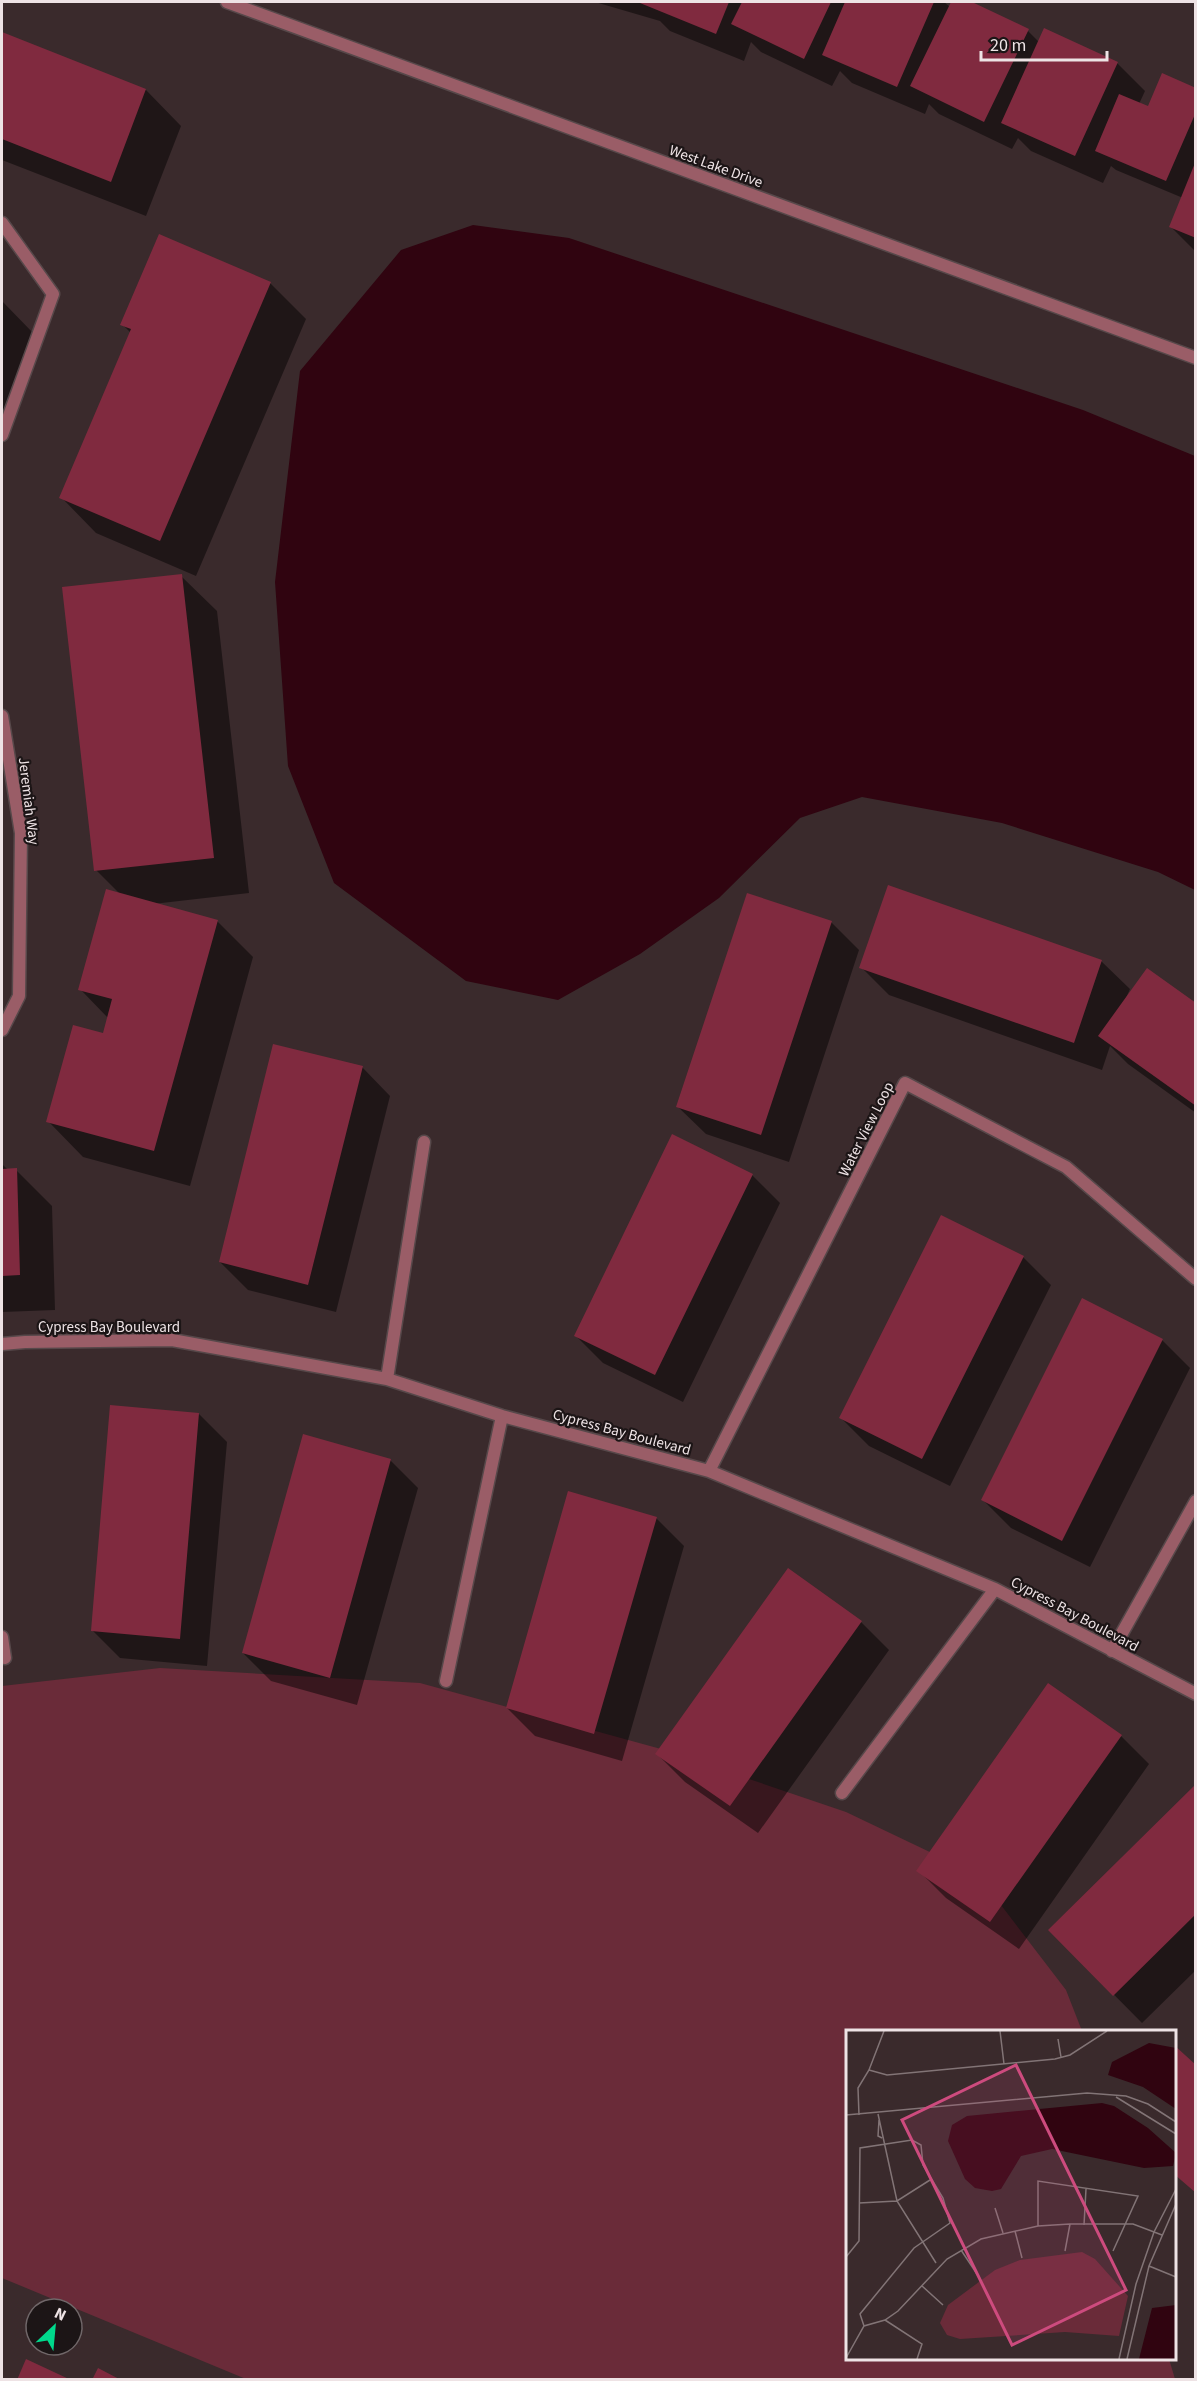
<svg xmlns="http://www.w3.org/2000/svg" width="1197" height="2381" viewBox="0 0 1197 2381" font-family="'Source Sans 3',sans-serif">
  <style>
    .green { fill: #6a2b39 }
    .water { fill: #300410 }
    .shadow { fill: #0007 }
    .building { fill: #802a3f }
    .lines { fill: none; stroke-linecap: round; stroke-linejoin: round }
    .minor-casing { stroke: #57484a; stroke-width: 15 }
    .tertiary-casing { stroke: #57484a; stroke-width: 15 }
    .minor { stroke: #9a5d67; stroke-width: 12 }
    .tertiary { stroke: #9a5d67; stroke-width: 12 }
    .labels { text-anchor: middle; stroke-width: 4.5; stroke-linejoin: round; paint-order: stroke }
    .street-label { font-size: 15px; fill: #eee3e5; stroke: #1c1516 }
    .inset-road { fill: none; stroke: #827476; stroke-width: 1.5 }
    .view { fill: #cd4b7e; fill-opacity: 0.15; stroke: #cd4b7e; stroke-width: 3 }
    .inset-edge { fill: none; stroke: #eee3e5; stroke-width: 3 }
  </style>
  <rect width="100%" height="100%" fill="#3a2a2c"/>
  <path class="green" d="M160,1668L420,1683L661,1749L846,1812L978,1875L1066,1990L1082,2031L848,2032V2358L1169,2359L1175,2379H246L2,2278V1686Z"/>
  <path class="water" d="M473,225L569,238L1083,410L1195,456V890L1158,872L1002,823L862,797L800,818L719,898L640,954L558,1000L466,981L334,883L288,766L275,582L300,371L401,250Z"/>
  <path class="shadow" d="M595,2H944L950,7L953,2H968L1028,31L1039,42L1117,63L1145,91L1139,104L1149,108L1196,90V252L1171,227L1183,198L1116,170L1111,166L1103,183L1031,151L1018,138L1012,149L939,114L929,104L925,114L852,83L840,71L832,86L761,52L751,42L744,61L670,31L660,21Z
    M2,33L146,90L181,126L146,216L2,160Z
    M270,283L306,319L196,576L96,533L61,497L131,333L122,324Z
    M2,301L35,335L2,415Z
    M181,576L217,611L249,893L153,904L217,921L253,957L190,1186L83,1157L48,1121L104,1035L108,1018L80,989L120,894L96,870Z
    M831,922L859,950L789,1162L706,1134L677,1106Z
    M1101,961L1130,989L1126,998L1196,1005V1113L1128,1064L1110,1046L1102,1070L889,995L861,967Z
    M362,1067L390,1096L336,1312L248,1290L220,1262Z
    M2,1164L8,1170H16L52,1206L55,1310L2,1312Z
    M752,1175L780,1203L683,1402L603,1363L575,1335Z
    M1023,1257L1051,1285L950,1486L869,1446L841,1418Z
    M1162,1340L1190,1368L1090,1567L1011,1528L983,1500Z
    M199,1414L227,1442L207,1666L120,1658L92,1630Z
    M390,1460L418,1488L357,1705L271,1681L243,1653Z
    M656,1518L684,1546L622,1761L535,1736L507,1708Z
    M788,1570L861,1622L889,1650L758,1833L685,1782L657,1754Z
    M1121,1736L1149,1764L1019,1949L946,1898L918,1870Z
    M1196,1786V1970L1142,2023L1050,1930Z"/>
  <path class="building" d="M641,2H729L716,34L640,3Z
    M742,2H831L804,59L731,24Z
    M845,2H934L897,87L822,55Z
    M951,2H972L1029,29L984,122L910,86Z
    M1044,28L1118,62L1075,156L1001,123Z
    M2,32L146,89L111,182L2,139Z
    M1162,73L1196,88V112L1166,181L1095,151L1119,94L1148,106Z
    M1195,163H1196V238L1169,227Z
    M159,234L271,282L160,541L59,498L131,329L120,325Z
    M182,574L214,858L94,871L62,587Z
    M888,885L1102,960L1074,1043L859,968Z
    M106,889L218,920L154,1151L46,1122L73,1025L103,1033L112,999L78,990Z
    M747,893L832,921L761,1135L676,1107Z
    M1147,968L1196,1003V1106L1098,1036Z
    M273,1044L363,1066L308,1285L219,1262Z
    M672,1134L753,1174L655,1375L574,1336Z
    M17,1168L20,1275L2,1276V1169Z
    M941,1215L1024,1256L922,1459L839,1418Z
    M1082,1298L1163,1339L1062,1541L981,1500Z
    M110,1405L199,1413L180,1639L91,1631Z
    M303,1434L391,1459L330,1678L242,1653Z
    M568,1491L657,1517L594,1734L506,1708Z
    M788,1568L862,1621L730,1806L655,1754Z
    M1048,1683L1122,1735L990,1922L916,1871Z
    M1196,1784V1914L1113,1996L1048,1930Z
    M1174,2045L1196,2065V2193L1174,2174Z
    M26,2359L71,2380H17Z
    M98,2368L121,2380H92Z"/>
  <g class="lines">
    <g class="minor-casing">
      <path id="minor" d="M2,223L53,294L2,435
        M2,716L21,833L19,996L2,1030
        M2,1344L25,1342L172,1340L387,1379L502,1416L709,1471L995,1589L1196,1694
        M387,1379L424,1142
        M709,1471L905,1083L1066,1167L1196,1279
        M2,1637L5,1658
        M1112,1651L1196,1501
        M446,1681L502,1416
        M842,1793L995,1589"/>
    </g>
    <g class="tertiary-casing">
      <path id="tertiary" d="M227,2L1196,358"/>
    </g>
    <use href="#minor" class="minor"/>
    <use href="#tertiary" class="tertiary"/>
  </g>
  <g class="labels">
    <g class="street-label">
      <text transform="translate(716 166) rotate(20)" y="5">West Lake Drive</text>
      <text transform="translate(29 801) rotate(83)" y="5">Jeremiah Way</text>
      <text transform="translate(866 1129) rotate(-63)" y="5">Water View Loop</text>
      <text x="109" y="1332">Cypress Bay Boulevard</text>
      <text transform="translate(622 1432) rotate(15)" y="5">Cypress Bay Boulevard</text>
      <text transform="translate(1075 1614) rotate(28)" y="5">Cypress Bay Boulevard</text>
    </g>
  </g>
  <g transform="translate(846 2030)">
    <rect width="330" height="330" fill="#3a2a2c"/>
    <path d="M236,222L249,229L282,266L273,306L219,302L114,309L101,305L94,293L102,275L149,240L174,230Z" fill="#6a2b39"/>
    <path d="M303,13L330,18V79L297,57L262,45L266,32ZM256,73L268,76L302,98L330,123L327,136L298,138L206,119L175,126L155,159L146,161L129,158L119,149L102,111L106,95L121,86ZM330,275V329H293L306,278Z" fill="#300410"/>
    <path class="inset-road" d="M154,1L158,34M212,9L215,27M23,40L41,45L209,29L224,25L261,1M270,67L330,104M32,84L51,171L90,233M0,85L241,63L280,66L302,74L330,92M13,85L12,58L23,40L38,1M33,90L32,106L36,108M13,173L51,171L84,150M149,178L157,203M238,195L240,159M192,196V151L292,166L267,221M169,201L176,228M115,220L133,247M219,221L224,194M0,227L13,211L14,118L66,110L75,115L77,135L97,168L104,193L68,218L14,284L18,296M303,236L330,247M76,256L97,275M39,290L76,314L71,329M0,328L18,296L39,290L52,281L101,229L135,209L192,196L224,194H287L316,205M273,329L290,254L308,202L330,159M281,329L303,236L330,174"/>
    <path class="view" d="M170,35L280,260L166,315L56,90Z"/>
    <rect width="330" height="330" class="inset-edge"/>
  </g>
  <rect width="1197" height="2381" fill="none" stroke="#eee3e5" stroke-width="6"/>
  <g transform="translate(54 2327) rotate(26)"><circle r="28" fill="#1c1516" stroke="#706769" stroke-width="1.5"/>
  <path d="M0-4.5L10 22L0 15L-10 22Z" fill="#00d98c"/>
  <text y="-9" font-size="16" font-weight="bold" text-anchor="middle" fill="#eee3e5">N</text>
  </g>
  <path d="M981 51v9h126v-9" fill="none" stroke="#eee3e5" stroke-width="3"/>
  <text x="990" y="51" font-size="18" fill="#eee3e5" stroke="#1c1516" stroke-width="4.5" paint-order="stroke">20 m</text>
</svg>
